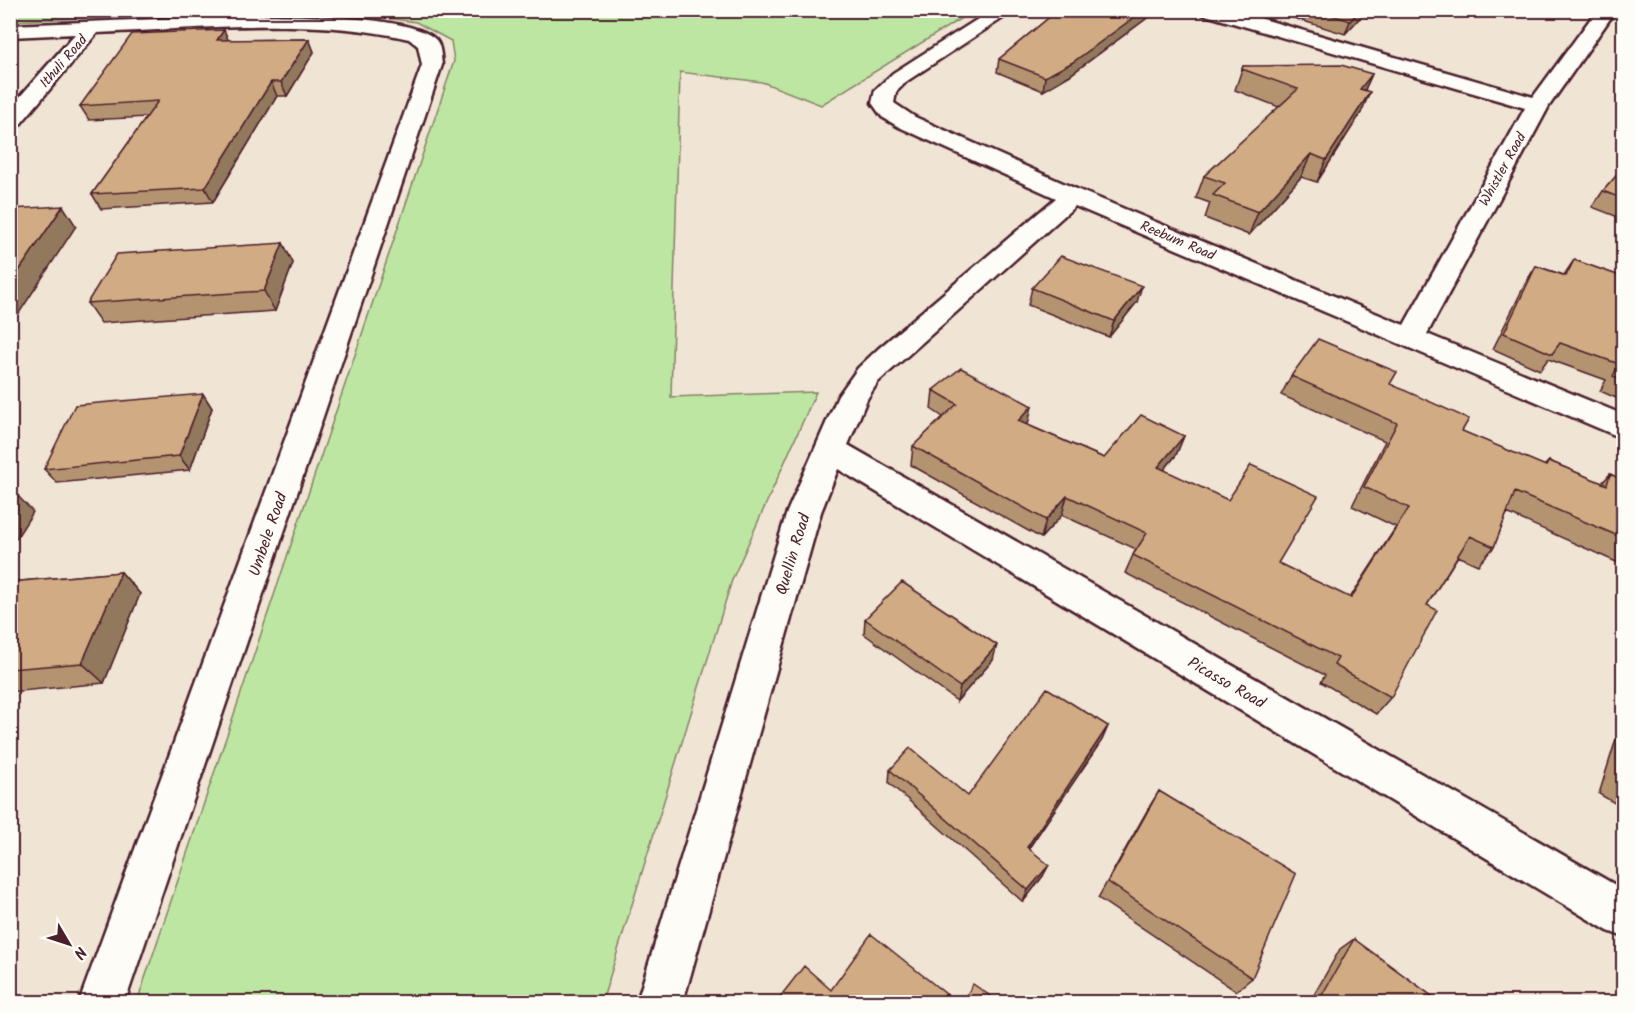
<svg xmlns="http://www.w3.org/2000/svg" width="1634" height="1013" viewBox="0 0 1634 1013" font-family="Kalam,sans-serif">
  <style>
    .green { fill: #bde6a2; stroke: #848266; stroke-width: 1.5 }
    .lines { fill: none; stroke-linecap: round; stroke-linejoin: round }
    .minor-casing { stroke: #4a1f2b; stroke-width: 5 }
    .minor { fill: #fdfcf7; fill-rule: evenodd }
    .wall { fill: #b49371; stroke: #4a1f2b; stroke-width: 1.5 }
    .shaded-wall { fill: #92785c; stroke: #4a1f2b; stroke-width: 1.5 }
    .building { fill: #d1ab83; stroke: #4a1f2b; stroke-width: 1.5 }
    .labels { text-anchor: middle; stroke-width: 5; stroke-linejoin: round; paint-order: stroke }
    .far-street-label { font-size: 14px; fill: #4a1f2b; stroke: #fdfcf7 }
    .street-label { font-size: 16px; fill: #4a1f2b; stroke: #fdfcf7 }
  </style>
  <rect width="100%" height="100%" fill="#f0e4d4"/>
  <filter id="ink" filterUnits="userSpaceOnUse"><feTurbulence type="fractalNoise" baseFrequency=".0167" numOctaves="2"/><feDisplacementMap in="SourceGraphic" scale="12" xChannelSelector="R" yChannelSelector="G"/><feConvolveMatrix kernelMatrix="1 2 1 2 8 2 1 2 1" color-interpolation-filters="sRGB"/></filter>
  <g filter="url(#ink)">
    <path class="green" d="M152,10L238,11L11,21V11Z
      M334,11H973L821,105L762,82L680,72L671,397L816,392L732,580L602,1002H137L454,61L451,41L416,22Z"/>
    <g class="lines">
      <g class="minor-casing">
        <path id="minor" d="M992,10H1015L907,81L896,92L894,103L915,117L1081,191L1404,325L1525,108L1202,14L1200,10H1232L1533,97L1597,10H1616L1549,106L1427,334L1624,415V439L1075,206L878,382L867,399L848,445L1624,890V937L1608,931L838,469L821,512L683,1002H637L787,512L838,396L858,368L878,349L1056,198L899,127L882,117L872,103L875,90L893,73Z
          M259,15C295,16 411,15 435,39C441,44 441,57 442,65L125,1002H79L422,65L418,46L409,39C310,16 198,29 97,33L18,127L10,129V108L75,34L10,37V25Z"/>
      </g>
      <use href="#minor" class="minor"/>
    </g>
    <path class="wall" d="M1058,10H1158L1070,75L1043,91L997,72L999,59Z
      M1268,10H1367L1345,34Z
      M224,30L228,40L309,39L314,52L287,96H277L213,202L101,209L92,194L147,117L89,120L80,106Z
      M1243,66L1372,74L1365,90L1361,113L1317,182L1301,177L1249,235L1205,218L1210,203L1196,198L1204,176L1279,107L1235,90Z
      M1623,168V219L1592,207L1603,191Z
      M283,243L293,263L275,311L101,323L87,303Z
      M1574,260L1623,277V401L1600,391L1606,380L1548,359L1540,370L1493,349L1526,282L1536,266L1564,275Z
      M1032,288L1137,302L1109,337L1028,305Z
      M1291,376L1390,385L1462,431L1544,466L1549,461L1602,483L1610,474L1623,480V565L1507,513L1494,547L1478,565L1458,556L1427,605L1391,697L1376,714L1321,682L1325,675L1125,573L1133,555L1136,549L1062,515L1041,538L911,465L913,446L943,417L931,409L933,390L1028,425L1104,458L1184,436L1176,455L1164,470L1278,563L1350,598L1396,527L1352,506L1385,441L1281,395Z
      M203,394L212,408L190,470L57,483L44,469Z
      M121,572L140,594L104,683L10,692V582Z
      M865,619L993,660L957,701L864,634Z
      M1108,726L1102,740L1029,848L1043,876L1023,902L889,783L890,770L968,796Z
      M1623,734V808L1599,794L1616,739Z
      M1159,791L1252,978L1236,991L1098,898L1148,809Z
      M1354,939L1440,1002H1310L1340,949Z"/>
    <path class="shaded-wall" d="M1144,10H1158L1070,75L1043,91L1045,77Z
      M1360,10H1367L1345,34L1350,21Z
      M224,30L230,44L217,40Z
      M309,39L314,52L287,96L281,82Z
      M1372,74L1362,96L1360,89Z
      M271,82L277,96L213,202L205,188Z
      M1370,92L1361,113L1317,182L1326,160Z
      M1311,154L1301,177L1249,235L1258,212Z
      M63,206L76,226L10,327V284Z
      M283,243L293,263L275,311L264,291Z
      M1142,286L1137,302L1109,337L1114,321Z
      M203,394L212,408L190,470L179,456Z
      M1032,406L1028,425L1018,421Z
      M1184,436L1176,455L1151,486L1158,467Z
      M18,496L33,512L10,548V507Z
      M1067,496L1062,515L1041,538L1046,520Z
      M121,572L140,594L104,683L82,663Z
      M997,645L993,660L957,701L960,687Z
      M1108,726L1102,740L1022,858L1027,847Z
      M1049,865L1043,876L1023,902L1028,890Z"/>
    <path class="building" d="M1058,10H1144L1073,62L1045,77L999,59Z
      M1316,10H1360L1350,21Z
      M224,30L217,40L309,39L281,82H271L205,188L92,194L158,101L80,106L132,34Z
      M1341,65L1372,74L1360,89L1370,92L1326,160L1311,154L1258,212L1213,195L1225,183L1204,176L1298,89L1242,69L1243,66Z
      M1623,168V199L1603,191Z
      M63,206L10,284V209Z
      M283,243L264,291L87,303L117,254Z
      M1061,256L1142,286L1114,321L1032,288Z
      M1574,260L1623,277V380L1613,376L1619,364L1560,343L1552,354L1504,333L1536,266L1566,276Z
      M1318,339L1397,372L1390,384L1469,419L1462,431L1546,466L1549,461L1607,485L1610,474L1623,480V538L1515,492L1494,547L1470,536L1427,605L1437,610L1391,697L1334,665L1338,658L1133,555L1147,533L1067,496L1046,520L913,446L957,404L933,390L961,368L1032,406L1018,421L1104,458L1141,415L1184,436L1158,467L1228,500L1251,465L1318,496L1278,563L1351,598L1409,508L1364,487L1397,423L1291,376Z
      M203,394L179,456L44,469L75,405Z
      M10,496H18L10,507Z
      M121,572L82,663L10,669V582Z
      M902,582L997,645L960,687L865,619Z
      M1047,688L1108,726L1027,847L1049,865L1028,890L890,770L910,748L968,796Z
      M1159,791L1296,874L1252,978L1108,882Z
      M871,934L956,1002H776L804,966L831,990Z
      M1354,939L1440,1002H1318Z
      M973,984L999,1002H963Z
      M1028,994L1038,1002H1023Z"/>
  </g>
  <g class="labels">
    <g class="far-street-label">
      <text transform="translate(63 61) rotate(-49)" y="5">Ithuli Road</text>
      <text transform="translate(1502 169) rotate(-61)" y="5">Whistler Road</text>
      <text transform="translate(1178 240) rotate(23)" y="5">Reebum Road</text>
    </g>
    <g class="street-label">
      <text transform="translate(267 534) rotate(-71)" y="6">Umbele Road</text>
      <text transform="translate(792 554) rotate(-73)" y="6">Quellin Road</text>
      <text transform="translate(1227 682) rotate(30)" y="6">Picasso Road</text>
    </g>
  </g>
  <rect width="1634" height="1013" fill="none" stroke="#fdfcf7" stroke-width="36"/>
  <rect x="18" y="18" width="1598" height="977" fill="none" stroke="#4a1f2b" stroke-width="2" filter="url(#ink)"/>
  <g transform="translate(69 944) rotate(129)" stroke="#fdfcf7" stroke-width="4.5" paint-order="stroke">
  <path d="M0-4.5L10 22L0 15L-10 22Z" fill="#4a1f2b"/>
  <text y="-9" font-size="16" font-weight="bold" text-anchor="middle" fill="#4a1f2b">N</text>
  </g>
</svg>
